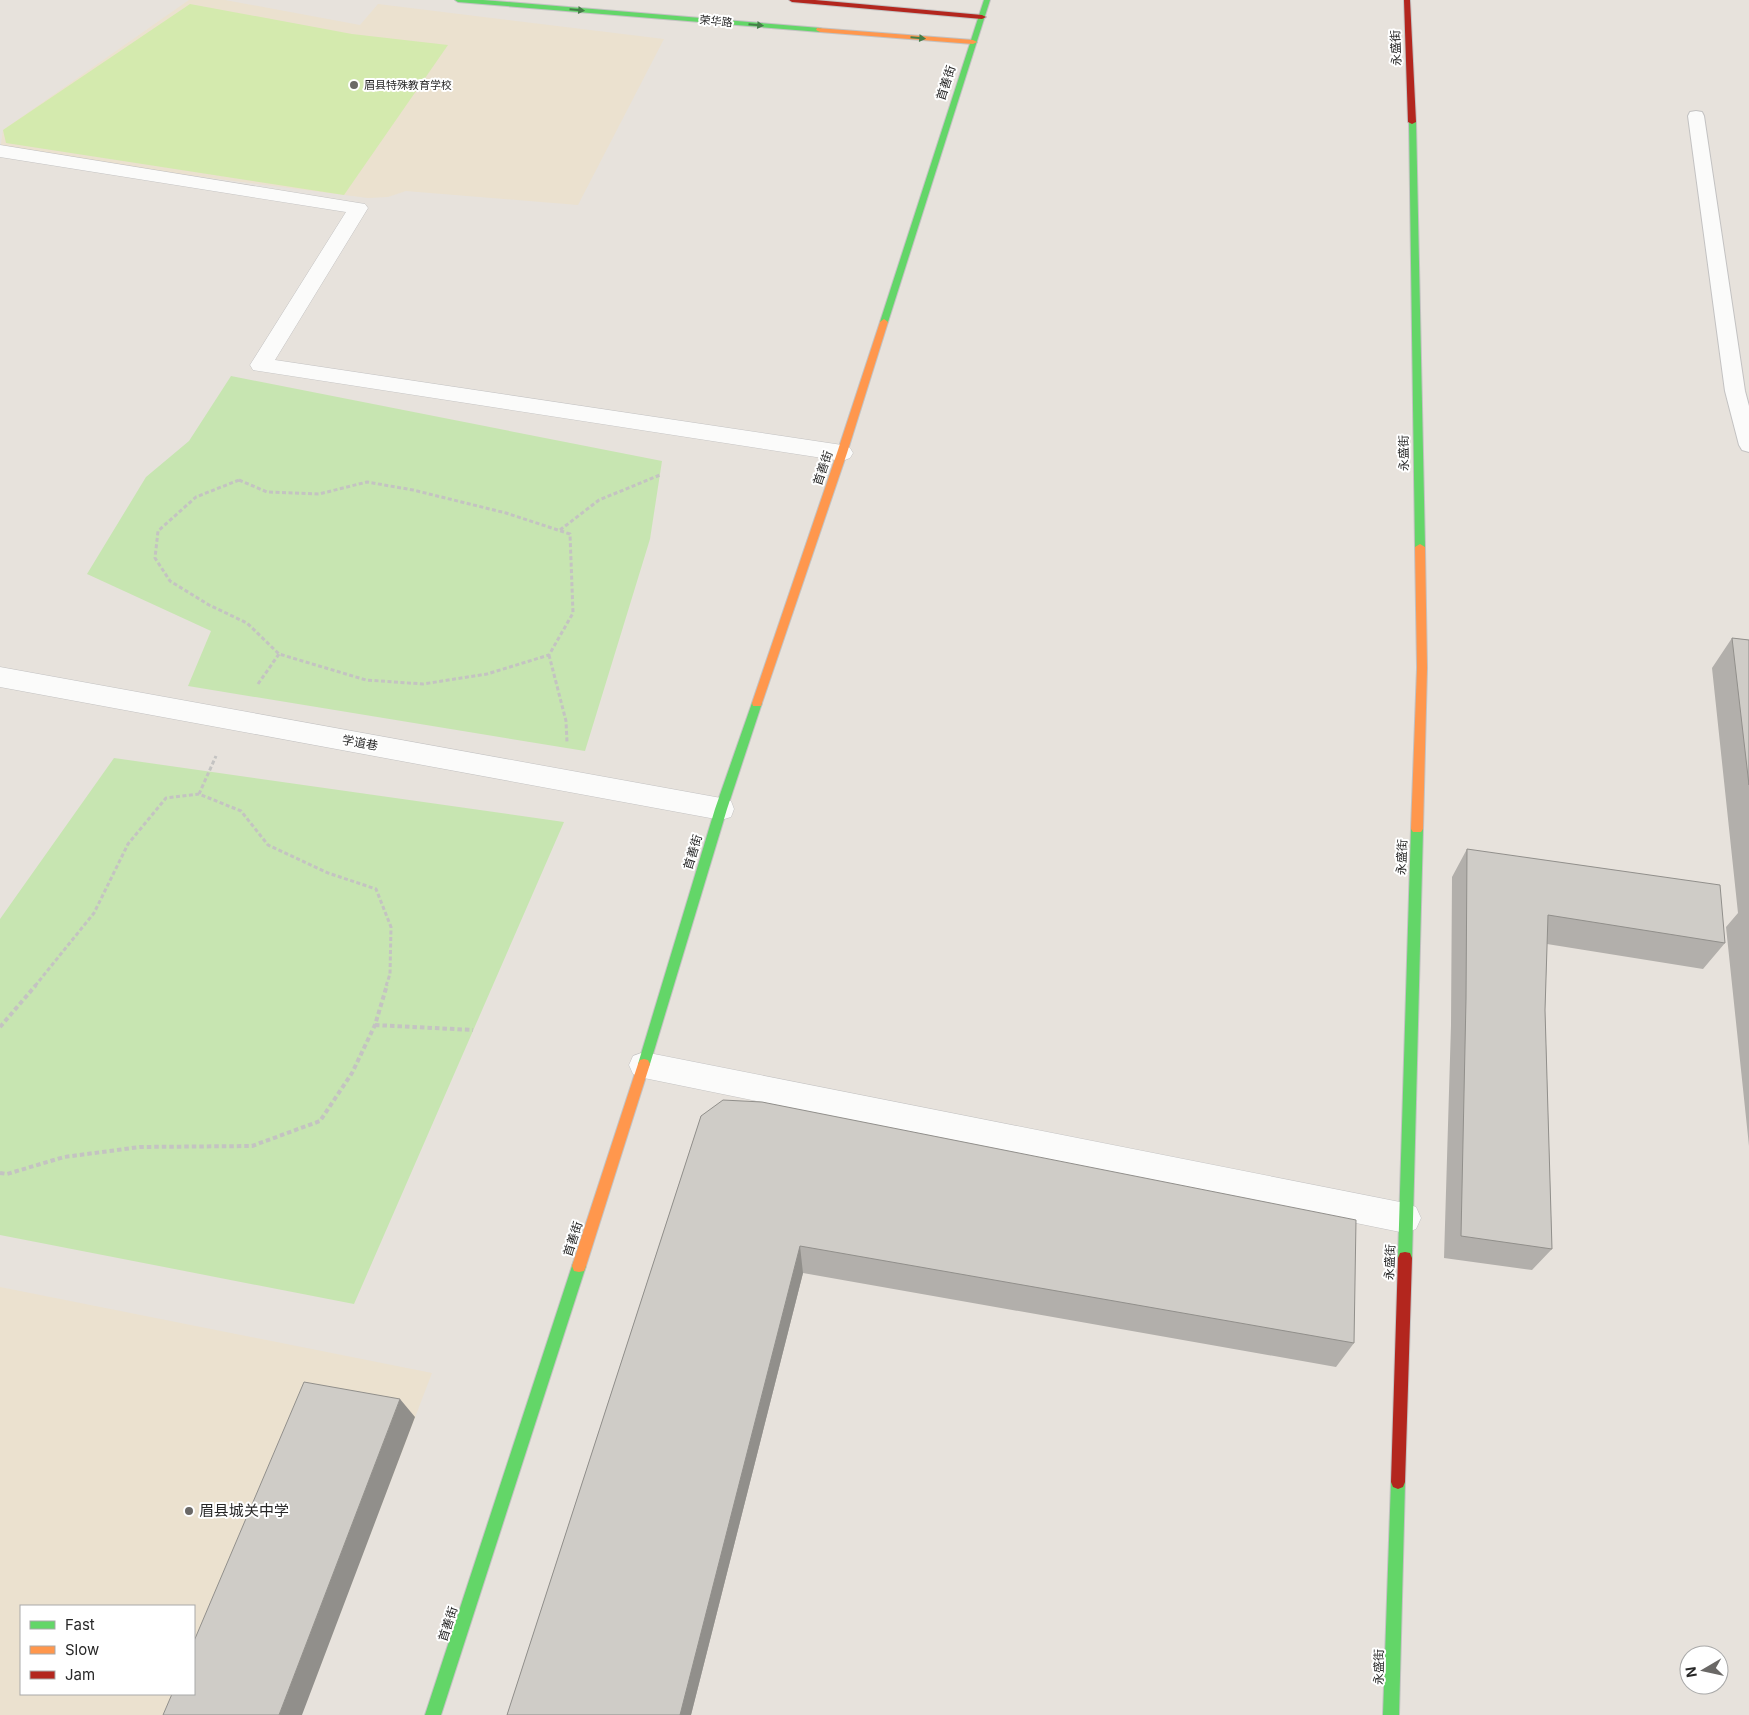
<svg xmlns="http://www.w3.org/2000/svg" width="1749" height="1715" viewBox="0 0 1749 1715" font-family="Inter,'Noto Sans SC',sans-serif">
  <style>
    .education { fill: #ebe1cf; fill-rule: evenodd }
    .green { fill: #c7e5b1 }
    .pitch { fill: #d4eaae }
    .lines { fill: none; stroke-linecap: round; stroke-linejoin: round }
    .lane-casing { stroke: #c3c2c2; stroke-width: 2 }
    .street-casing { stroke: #c3c2c2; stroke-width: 1 }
    .fast-casing { stroke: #c3c2c2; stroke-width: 2 }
    .slow-casing { stroke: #c3c2c2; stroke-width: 2 }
    .jam-casing { stroke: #c3c2c2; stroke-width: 2 }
    .path-far1 { stroke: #c4c3c2; stroke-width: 3; stroke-dasharray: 4 2.5; stroke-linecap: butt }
    .path { stroke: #c4c3c2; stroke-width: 4; stroke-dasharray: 4.5 3; stroke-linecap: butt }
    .lane { fill: #fbfbfa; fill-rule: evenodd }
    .street { fill: #fbfbfa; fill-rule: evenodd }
    .fast { fill: #63d668; fill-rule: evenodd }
    .slow { fill: #ff974d; fill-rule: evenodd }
    .jam { fill: #b3261e; fill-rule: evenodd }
    .wall { fill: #b2afab }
    .shaded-wall { fill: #918f8b }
    .building { fill: #cfccc7; stroke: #918f8b }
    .oneway { fill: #457e48 }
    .poi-dot { fill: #6a6866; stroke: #fff; stroke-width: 2 }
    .labels { text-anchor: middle; stroke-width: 4; stroke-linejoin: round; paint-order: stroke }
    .far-street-label { font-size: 11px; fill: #272727; stroke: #fff }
    .far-poi-label { font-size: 11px; fill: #272727; stroke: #fff; text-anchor: start }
    .street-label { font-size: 12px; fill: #272727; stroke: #fff }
    .near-poi-label { font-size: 15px; fill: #272727; stroke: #fff; text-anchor: start }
  </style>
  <rect width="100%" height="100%" fill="#e7e2dc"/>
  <path class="education" d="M189,0H225L360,25L378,4L664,39L578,205L406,191L388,197L368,198L0,151L3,130Z
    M0,1287L432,1373L301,1715H0ZM21,1606H194V1694H21Z"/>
  <path class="green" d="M231,376L662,461L650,539L585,751L188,686L211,631L87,574L146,477L189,441Z
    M114,758L564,822L354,1304L0,1235V919Z"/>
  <path class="pitch" d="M190,4L352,34L448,45L344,195L6,143L3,130Z"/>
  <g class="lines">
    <g class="lane-casing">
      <path id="lane" d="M1696,111L1702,112L1704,116L1745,391L1749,406V452L1742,450L1739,445L1725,391L1688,116L1690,112Z"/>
    </g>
    <g class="street-casing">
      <path id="street" d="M0,145L365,204L368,208L275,360L842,445L850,448L853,453L850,458L842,461L253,370L250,365L346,212L0,157Z
        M0,667L721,798L731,801L734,809L731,817L721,820L0,687Z
        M644,1052L1405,1203L1416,1207L1421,1218L1416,1229L1405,1233L644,1078L633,1074L629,1065L633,1056Z"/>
    </g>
    <g class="fast-casing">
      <path id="fast" d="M455,0H483L820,28L824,30L820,32L458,2Z
        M984,0H990L888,322L884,325L881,324L880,322Z
        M1409,120L1416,122L1425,547L1420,550L1415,547Z
        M757,699L762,703L727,809L650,1064L648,1068L644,1069L640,1068L638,1064L715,809L752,703Z
        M1417,825L1421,826L1423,829L1412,1258L1410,1263L1405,1264L1400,1263L1398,1258L1411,829L1413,826Z
        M579,1260L584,1261L586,1266L441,1715H425L572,1266L574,1261Z
        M1398,1475L1403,1477L1405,1482L1399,1715H1383L1391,1482L1393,1477Z"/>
    </g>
    <g class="slow-casing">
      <path id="slow" d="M817,28L973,40L977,42L973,44L820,32L816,30Z
        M884,319L888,322L847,453L762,703L761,706H753L752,703L837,453L880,322Z
        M1420,544L1425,547L1427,668L1423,829L1421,832H1413L1411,829L1417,668L1415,547Z
        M644,1059L648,1060L650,1064L586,1266L584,1271L579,1272L574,1271L572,1266L638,1064L640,1060Z"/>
    </g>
    <g class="jam-casing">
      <path id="jam" d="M789,0H815L982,15L986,17L982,19L792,2Z
        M1404,0H1410L1416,122L1412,124L1408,122Z
        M1405,1252L1410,1253L1412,1258L1405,1482L1403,1487L1398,1489L1393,1487L1391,1482L1398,1258L1400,1253Z"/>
    </g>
    <path class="path-far1" d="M239,480L267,492L319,494L367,482L413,490L506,513L570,534L573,613L549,655L487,674L423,684L366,680L279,654L247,623L209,605L170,581L155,558L158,531L196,497Z
      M560,530L599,500L660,475
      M549,655L566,721L567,742
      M258,684L279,654
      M199,794L216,756
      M35,986L94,913L128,844L166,798L199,794L241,811L268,845L328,873L376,889L391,927L390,974L386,986"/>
    <path class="path" d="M375,1025L473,1030
      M0,1027L36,985
      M0,1173L7,1174L64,1157L140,1147L252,1146L320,1121L352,1073L375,1025L387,985"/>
    <use href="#lane" class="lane"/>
    <use href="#street" class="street"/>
    <use href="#fast" class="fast"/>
    <use href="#slow" class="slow"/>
    <use href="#jam" class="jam"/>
  </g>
  <path class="wall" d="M1732,638L1749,640V1146L1726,927L1738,913L1712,668Z
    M1467,849L1725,943L1703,969L1547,944L1545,1010L1552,1249L1532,1270L1444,1258L1451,1025L1452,877Z
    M701,1116L1354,1343L1336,1367L803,1273L691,1715H507Z"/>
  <path class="shaded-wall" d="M800,1246L803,1273L691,1715H680Z
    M400,1399L415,1417L302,1715H279Z"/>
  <path class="building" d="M1732,638L1749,640V785Z
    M1467,849L1720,885L1725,943L1548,915L1545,1010L1552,1249L1461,1236L1466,999Z
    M723,1100L762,1102L1356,1220L1354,1343L800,1246L680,1715H507L701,1116Z
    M304,1382L400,1399L279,1715H163L172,1694H194V1641Z"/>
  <defs><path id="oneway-solid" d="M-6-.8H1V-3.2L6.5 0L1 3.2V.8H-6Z" transform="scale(1.25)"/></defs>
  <g class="oneway">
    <use href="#oneway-solid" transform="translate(577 10) rotate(5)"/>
    <use href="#oneway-solid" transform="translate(756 25) rotate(5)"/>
    <use href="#oneway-solid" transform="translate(918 38) rotate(5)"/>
  </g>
  <g class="poi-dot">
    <circle cx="354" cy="85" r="5"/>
    <circle cx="189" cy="1511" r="5"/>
  </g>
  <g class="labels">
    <g class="far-street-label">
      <text transform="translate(716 21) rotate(5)" y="4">荣华路</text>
    </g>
    <g class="far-poi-label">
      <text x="364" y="89">眉县特殊教育学校</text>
    </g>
    <g class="street-label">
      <text transform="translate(1396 48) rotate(-92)" y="4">永盛街</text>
      <text transform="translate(946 83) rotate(-72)" y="4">首善街</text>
      <text transform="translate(1404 453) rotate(-91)" y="4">永盛街</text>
      <text transform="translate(823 468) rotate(-71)" y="4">首善街</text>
      <text transform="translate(360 743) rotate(10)" y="4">学道巷</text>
      <text transform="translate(693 852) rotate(-73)" y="4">首善街</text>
      <text transform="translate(1402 857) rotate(-88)" y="4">永盛街</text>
      <text transform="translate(573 1239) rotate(-72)" y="4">首善街</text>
      <text transform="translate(1390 1262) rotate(-88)" y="4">永盛街</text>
      <text transform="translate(448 1624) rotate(-72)" y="4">首善街</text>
      <text transform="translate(1379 1667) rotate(-89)" y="4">永盛街</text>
    </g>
    <g class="near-poi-label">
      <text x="199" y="1516">眉县城关中学</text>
    </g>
  </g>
  <rect x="20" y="1605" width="175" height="90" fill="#ffffff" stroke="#a9a9a9"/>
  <rect x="30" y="1621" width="25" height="8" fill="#63d668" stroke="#a9a9a9"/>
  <text x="65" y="1630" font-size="15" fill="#272727">Fast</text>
  <rect x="30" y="1646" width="25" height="8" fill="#ff974d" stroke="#a9a9a9"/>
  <text x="65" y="1655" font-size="15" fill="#272727">Slow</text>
  <rect x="30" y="1671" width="25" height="8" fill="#b3261e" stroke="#a9a9a9"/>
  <text x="65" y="1680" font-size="15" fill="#272727">Jam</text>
  <g transform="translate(1704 1670) rotate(261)"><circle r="24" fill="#ffffff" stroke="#a9a9a9"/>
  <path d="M0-4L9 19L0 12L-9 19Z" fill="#6a6866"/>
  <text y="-8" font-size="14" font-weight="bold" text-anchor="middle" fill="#272727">N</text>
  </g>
</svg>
